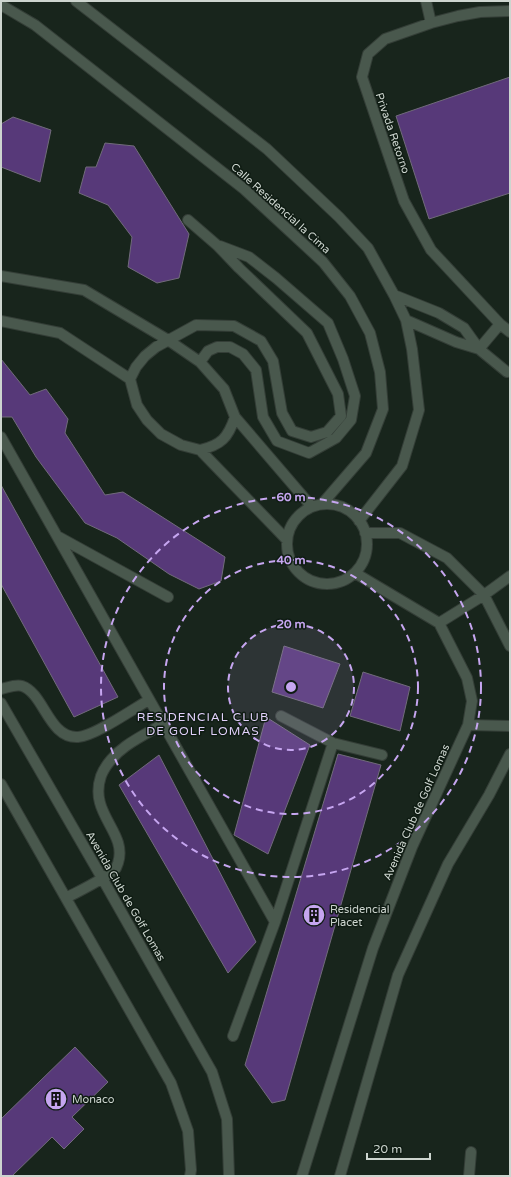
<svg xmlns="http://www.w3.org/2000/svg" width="511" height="1177" viewBox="0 0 511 1177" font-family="'Varela Round',sans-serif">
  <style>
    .building { fill: #573979; stroke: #716b7b }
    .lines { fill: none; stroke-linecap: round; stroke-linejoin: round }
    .minor-casing { stroke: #343e37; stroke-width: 12 }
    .minor { stroke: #49584d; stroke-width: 10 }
    .ring { fill: none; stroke: #c6a6f0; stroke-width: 2; stroke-dasharray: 7 5 }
    .labels { text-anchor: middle; stroke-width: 3; stroke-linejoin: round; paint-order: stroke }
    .street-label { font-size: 11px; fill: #cdd5cf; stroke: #0f1c13 }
    .poi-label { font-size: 11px; fill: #cdd5cf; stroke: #0f1c13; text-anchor: start }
    .neighbourhood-label { font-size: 12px; letter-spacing: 1px; fill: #e1d0fa; stroke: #0f1c13 }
    .centre { fill: #c6a6f0; stroke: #0f1c13; stroke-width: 2 }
    .ring-label { font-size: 12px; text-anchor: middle; font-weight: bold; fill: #c6a6f0; stroke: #0f1c13; stroke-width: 3; stroke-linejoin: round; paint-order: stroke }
  </style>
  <rect width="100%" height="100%" fill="#18251c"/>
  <path class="building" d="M510,77V193L429,219L396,116Z
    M13,117L51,130L40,182L1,167V124Z
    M105,143L134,146L189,234L179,278L157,283L128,267L132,237L108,205L79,193L86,167H96Z
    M1,359L30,395L46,389L68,419L65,433L105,495L123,492L225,557L221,581L199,589L169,574L117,538L85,523L36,457L12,417H1Z
    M1,485L118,697L74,717L1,584Z
    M284,646L340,664L323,708L272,692Z
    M363,672L410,687L400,731L350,716Z
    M266,717L310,745L268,854L234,835Z
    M338,754L381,765L285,1100L272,1103L245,1065Z
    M159,755L256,942L228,973L119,785Z
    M75,1047L108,1082L72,1117L84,1129L64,1149L52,1137L12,1176H1V1119Z"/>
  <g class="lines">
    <g class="minor-casing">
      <path id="minor" d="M76,1L267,149L339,217L368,248L394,295L406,320L412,349L419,410L402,466L359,521
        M426,1L431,23
        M1,5L35,25L244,189L323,262L350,296L370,333L380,372L383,409L366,453L322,504
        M510,11L480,12L458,16L431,23L385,39L368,54L362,77L404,201L431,250L500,324L510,332
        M1,276L84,290L168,340L200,362L224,389L235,417L312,507
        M394,295L439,313L464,328L479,349L500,324
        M406,320L456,342L479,349L507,372
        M1,321L60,333L130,379L137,405L147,420L161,434L181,445L200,450L287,540
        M200,362L208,351L217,347H230L243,354L256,370L263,417L277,441L309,453L336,438L351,420L355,396L343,359L328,323L276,278L249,257L220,246
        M130,379L136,367L145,356L156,347L196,325L234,326L261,341L273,361L282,413L292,431L311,437L327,432L341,416L338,394L307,333L239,268L218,246L188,220
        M1,437L275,922L233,1036
        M200,450C221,445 228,438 235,417
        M287 544a40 40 0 1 1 80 0a40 40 0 1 1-80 0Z
        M365,533H400L447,558L484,595L510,646
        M57,536L168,597
        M439,623L484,595L510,576
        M1,689C7,688 15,684 22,686C44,693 49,739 78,737C95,736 133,709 149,700
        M1,703L102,878L212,1072L227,1119L229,1176
        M281,716L333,743L382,755
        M468,725L510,726
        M1,784L171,1083L188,1131L191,1170L190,1176
        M66,898C77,892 109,877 116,868C116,868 118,863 118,863C128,832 88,814 101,776C105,765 116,753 126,746C137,738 151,731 163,724
        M275,922L333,743
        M302,1176L373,948L412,847L468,725L472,701L467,678L439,623L355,573
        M340,1176L398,975L448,864L489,795L510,754
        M469,1176L471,1152"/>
    </g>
    <use href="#minor" class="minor"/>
  </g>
  <circle cx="291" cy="687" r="63" fill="#c6a6f0" fill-opacity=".12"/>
  <g class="ring">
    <circle cx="291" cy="687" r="63"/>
    <circle cx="291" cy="687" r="127"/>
    <circle cx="291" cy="687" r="190"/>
  </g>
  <defs>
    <g id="building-disc" transform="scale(1.15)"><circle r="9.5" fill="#c6a6f0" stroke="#0f1c13"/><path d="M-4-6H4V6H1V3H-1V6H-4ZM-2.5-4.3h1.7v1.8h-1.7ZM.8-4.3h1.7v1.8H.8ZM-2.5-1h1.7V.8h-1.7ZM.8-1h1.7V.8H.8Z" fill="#111"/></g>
  </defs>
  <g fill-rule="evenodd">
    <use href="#building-disc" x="314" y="915"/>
    <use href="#building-disc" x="56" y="1099"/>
  </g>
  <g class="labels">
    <g class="street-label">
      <text transform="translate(393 133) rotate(71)" y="4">Privada Retorno</text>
      <text transform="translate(281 208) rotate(42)" y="4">Calle Residencial la Cima</text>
      <text transform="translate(416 812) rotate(-66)" y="4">Avenida Club de Golf Lomas</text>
      <text transform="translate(126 896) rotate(60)" y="4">Avenida Club de Golf Lomas</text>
    </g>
    <g class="poi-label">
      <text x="330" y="913">Residencial<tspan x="330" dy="13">Placet</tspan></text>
      <text x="72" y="1103">Monaco</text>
    </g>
    <g class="neighbourhood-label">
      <text x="203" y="721">RESIDENCIAL CLUB<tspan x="203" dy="14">DE GOLF LOMAS</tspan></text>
    </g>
  </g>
  <circle cx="291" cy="687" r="6" class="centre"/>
  <g class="ring-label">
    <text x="291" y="501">60 m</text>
    <text x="291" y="564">40 m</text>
    <text x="291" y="628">20 m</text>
  </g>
  <rect width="511" height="1177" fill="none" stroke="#cdd5cf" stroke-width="4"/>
  <path d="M367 1153v6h63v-6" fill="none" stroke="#cdd5cf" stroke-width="2"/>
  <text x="373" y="1153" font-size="12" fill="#cdd5cf" stroke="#0f1c13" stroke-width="3" paint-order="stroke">20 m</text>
</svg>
